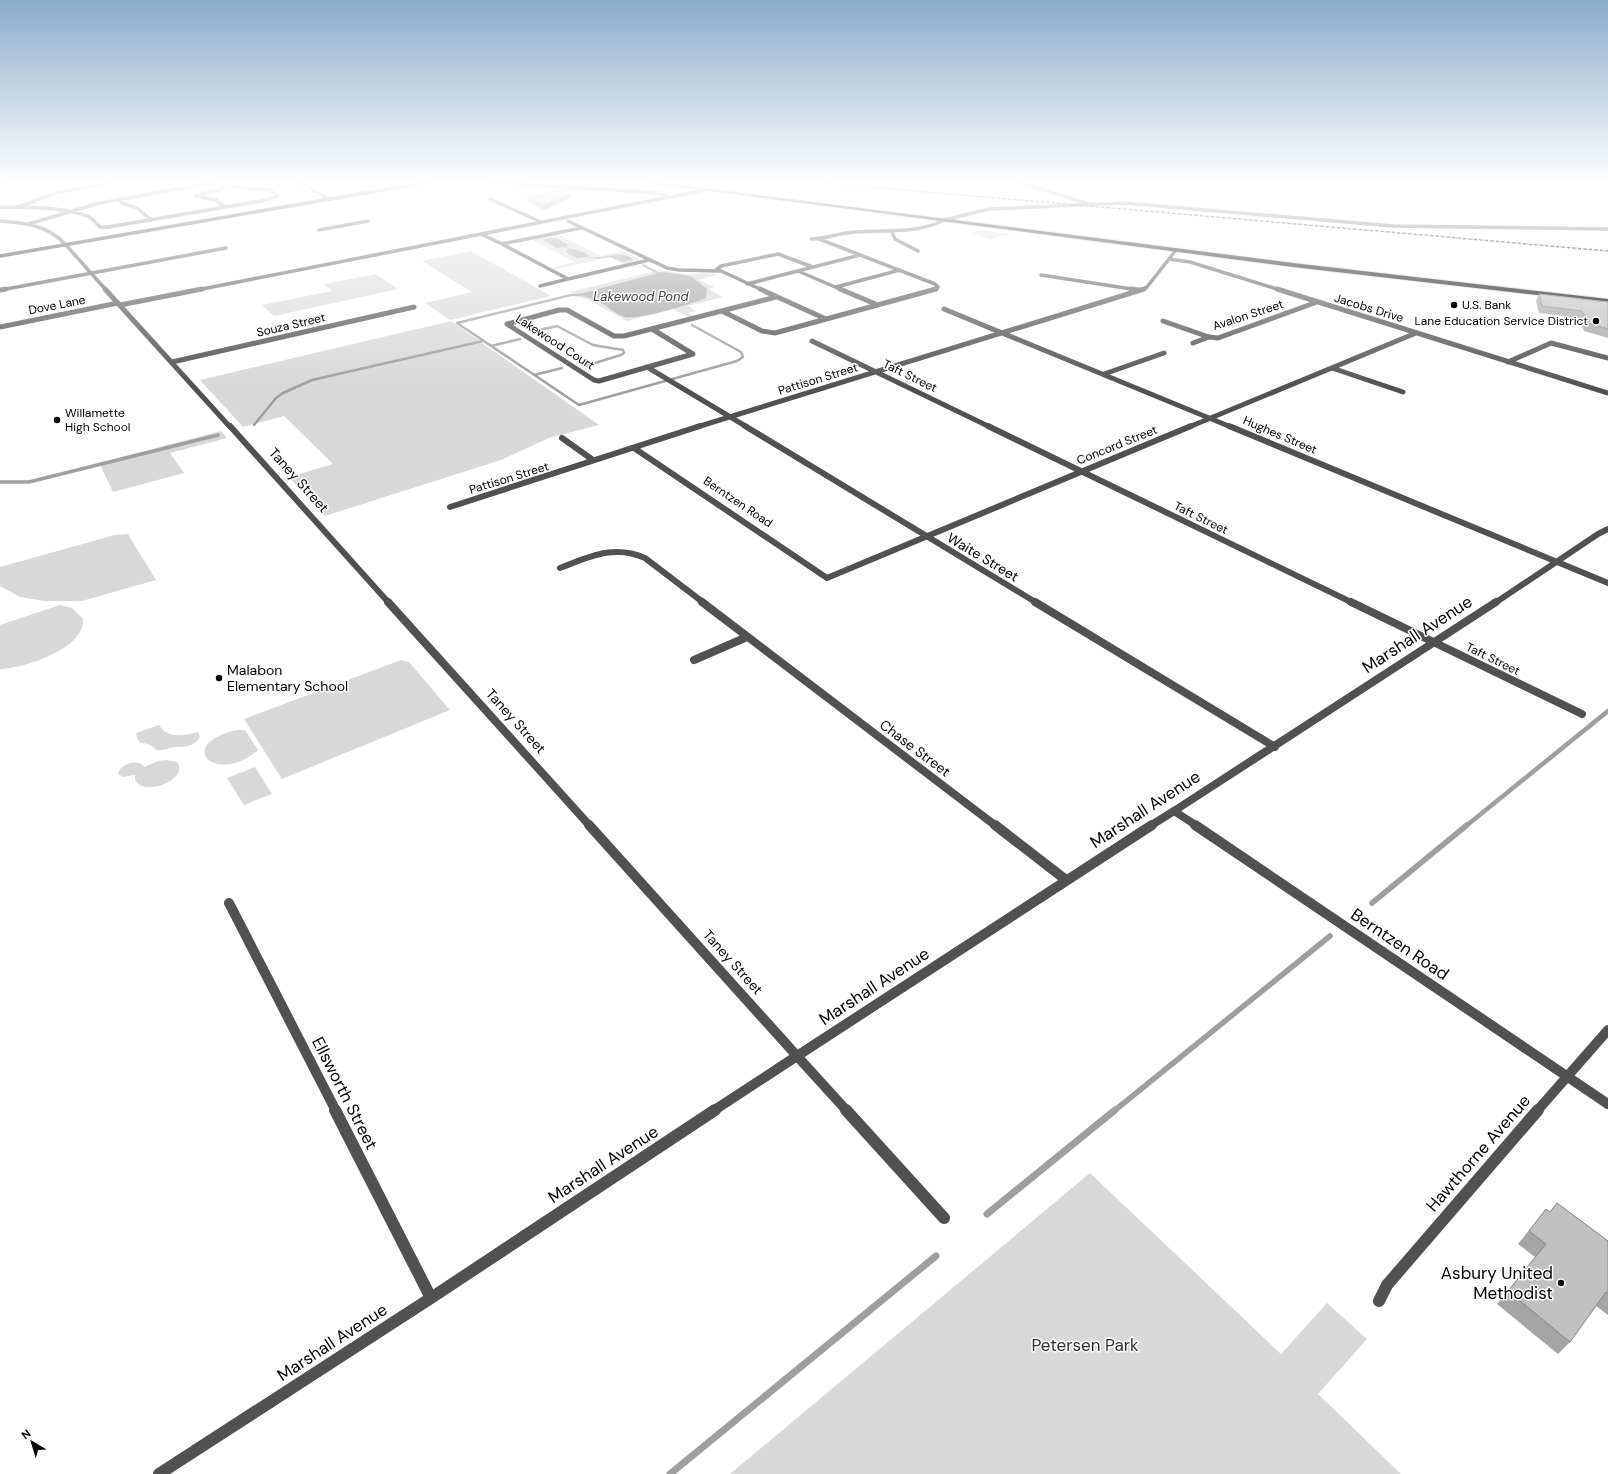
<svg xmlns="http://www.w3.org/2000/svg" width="1608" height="1474" viewBox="0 0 1608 1474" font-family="'DM Sans',sans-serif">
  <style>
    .green { fill: #d8d8d8 }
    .water { fill: #9f9f9f }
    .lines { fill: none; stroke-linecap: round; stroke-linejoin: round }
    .stream-far5 { stroke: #9f9f9f; stroke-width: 2 }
    .stream-far4 { stroke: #9f9f9f; stroke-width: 2.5 }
    .stream-far3 { stroke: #9f9f9f; stroke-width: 3.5 }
    .stream-far2 { stroke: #9f9f9f; stroke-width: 4.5 }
    .stream-far1 { stroke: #9f9f9f; stroke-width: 5.5 }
    .stream { stroke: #9f9f9f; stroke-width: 7 }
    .primary-casing { stroke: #dbdbdb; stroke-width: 2 }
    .minor-far5 { stroke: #515151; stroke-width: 3.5 }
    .minor-far4 { stroke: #515151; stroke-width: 5 }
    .minor-far3 { stroke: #515151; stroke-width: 6 }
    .minor-far2 { stroke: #515151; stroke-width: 8 }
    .minor-far1 { stroke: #515151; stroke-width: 10 }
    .minor { stroke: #515151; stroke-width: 12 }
    .tertiary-far4 { stroke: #515151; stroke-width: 3.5 }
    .tertiary-far3 { stroke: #515151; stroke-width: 5 }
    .tertiary-far2 { stroke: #515151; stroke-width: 6 }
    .tertiary-far1 { stroke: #515151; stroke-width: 8 }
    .tertiary { stroke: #515151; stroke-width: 10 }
    .secondary { stroke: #1e1e1e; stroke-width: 3.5 }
    .primary { fill: #000; fill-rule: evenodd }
    .rail { stroke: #000; stroke-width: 1.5; stroke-dasharray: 3 1 0.5 1; stroke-linecap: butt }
    .wall { fill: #a5a5a5 }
    .shaded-wall { fill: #868686 }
    .building { fill: #c0c0c0; stroke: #868686 }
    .poi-dot { fill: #000; stroke: #fff; stroke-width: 1.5 }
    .labels { text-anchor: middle; stroke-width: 3; stroke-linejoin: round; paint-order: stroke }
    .far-street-label { font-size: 12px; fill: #000; stroke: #fff }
    .far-poi-label { font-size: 12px; fill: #000; stroke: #fff; text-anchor: start }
    .far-water-label { font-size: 13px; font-style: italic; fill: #404040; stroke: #fff }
    .street-label { font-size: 14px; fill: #000; stroke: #fff }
    .poi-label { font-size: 14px; fill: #000; stroke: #fff; text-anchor: start }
    .near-street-label { font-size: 17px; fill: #000; stroke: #fff }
    .near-poi-label { font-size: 17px; fill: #000; stroke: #fff; text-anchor: end }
    .near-park-label { font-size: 17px; fill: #2f2f2f; stroke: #fff }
  </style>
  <rect width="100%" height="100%" fill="#fff"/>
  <path class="green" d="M980,230L1012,234L990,239L973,233Z
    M557,234L601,256L623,251L640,260L623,264L610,257L556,269L552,268L575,262L532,240Z
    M471,251L551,296L450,320L425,303L472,292L422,261Z
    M661,270L684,274L713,273L717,275L699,280L714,287L709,289L723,297L688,306L696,311L688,313L693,315L688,317L673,309L627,321L587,299H584L570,292Z
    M376,274L398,289L274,316L262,305L332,291L324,284Z
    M451,321L599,425L549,438L501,460L325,516L289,477L333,464L284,416L243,427L200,380Z
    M221,431L227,438L170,453L184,473L113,492L99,463Z
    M128,534L156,580L82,601H44L20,597L0,586V567L115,535Z
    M60,605L72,608L83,619C85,649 24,668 0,669V625Z
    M401,660L409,662L450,710L282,779L244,719Z
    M159,725C168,739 183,736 198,732L200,737C194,747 185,747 175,747C169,747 163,752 156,750C154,749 154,747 152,746C144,741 138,747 136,733Z
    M236,730H245L258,750C217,786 173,746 236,730Z
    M166,760L177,762C190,779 144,798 135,780V775L123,777L118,774L120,769C126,763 135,760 143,765L144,767L158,761Z
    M255,767L272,794L244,805L227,778Z
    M1090,1173L1281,1354L1327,1303L1367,1339L1318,1394L1401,1474H730Z"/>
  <path class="water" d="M551,238H556L568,245L566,247C573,251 584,249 589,257C605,259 621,249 634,260L623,262L610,257L598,259L586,257L577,258L566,252L568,249L564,247L557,248L543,240Z
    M662,272L691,276L707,289L706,298C691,304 640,320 625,317C614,314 606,304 596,300C590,297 584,298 579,294Z"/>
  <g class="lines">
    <path class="stream-far5" d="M643,265L658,273"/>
    <path class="stream-far4" d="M580,295H571L457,323L579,405L737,361L743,357L741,352L692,325
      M535,331L557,326L593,345L623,350L624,353L621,355L585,366
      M491,346L520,339
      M534,375L562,368
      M254,425L276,398L283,393L312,380L483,341"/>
    <path class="stream-far3" d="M0,482H29L218,435"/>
    <path class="stream-far2" d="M1466,826L1608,711"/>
    <path class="stream-far1" d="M1372,903L1467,825
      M1114,1111L1330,936"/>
    <path class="stream" d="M987,1214L1115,1110
      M670,1474L936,1256"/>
    <g class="primary-casing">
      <path id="primary" d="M634,181H648L1293,263L1608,299V303L1293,267Z"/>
    </g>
    <path class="minor-far5" d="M291,181L305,185L328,199
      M478,181L659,193L669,197
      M1015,181L1089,204
      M0,183L10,181
      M224,188L196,196L216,200L225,207
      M117,199L122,203L137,208L151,220
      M490,199L541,222
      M0,207C26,208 65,206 89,217C93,219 97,224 100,227H108L267,200L277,196L270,190L205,184
      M18,207L55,193L120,181
      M0,221C26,223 48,225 66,245
      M568,221L667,268L679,270L719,271
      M28,224L100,203L210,183
      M581,228L502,244L568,279L649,260
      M319,230L368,221
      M892,232L895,239L918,251
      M481,234L502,244
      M811,239C826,239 839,233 854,232C888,229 912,235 945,220
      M819,239L935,284L938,287L934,290
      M798,271L842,290
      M1041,275L1138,290
      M747,284L860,255
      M540,286L568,279
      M836,287L900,270
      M1,290L226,248
      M762,290L717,269L721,266L778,254L813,267
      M1142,290L1147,287L1169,259"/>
    <path class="minor-far4" d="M760,289L826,319
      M840,289L878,305
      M1131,289L1139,290
      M0,290L6,289
      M944,309L1231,427
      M722,311L762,331L775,333L936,289
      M1163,321L1209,337L1218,338L1317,302
      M0,327L118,303
      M652,329L693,354L599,381L594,380L507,324L559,310H567L614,336H624L776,297
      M812,341L990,427
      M1193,343L1209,337
      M172,362L414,307
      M1508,362L1551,343L1608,358
      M647,367L747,427
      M1332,368L1403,392
      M1104,374L1164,353
      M697,427L1144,289
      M1189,427L1416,333"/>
    <path class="minor-far3" d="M745,426L1037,603
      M988,426L1353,603
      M1229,426L1608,583
      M562,438L593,460
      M634,448L827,578L1191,426
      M450,507L700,426
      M560,568C589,557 614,544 645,558L704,603
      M1495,603L1598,534L1608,529"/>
    <path class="minor-far2" d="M702,602L996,826
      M1035,602L1275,747
      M1351,602L1582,714
      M694,660L747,637
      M1174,811L1496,602"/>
    <path class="minor-far1" d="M995,825L1066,880
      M229,903L336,1111
      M713,1111L797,1056L847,1111
      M1537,1111L1608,1030"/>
    <path class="minor" d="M335,1110L431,1298
      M846,1110L944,1218
      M1379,1301L1387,1285L1538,1110
      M159,1474L431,1298L715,1110"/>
    <path class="tertiary-far4" d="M945,220L988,209L1124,203L1393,226L1608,229
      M66,245L106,290
      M1176,250L1169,259L1190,262L1280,290
      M197,290L705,190"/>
    <path class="tertiary-far3" d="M105,289L230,427
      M1277,289L1608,393
      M120,305L202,289"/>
    <path class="tertiary-far2" d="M230,426L389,603"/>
    <path class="tertiary-far1" d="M388,602L590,826
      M1150,826L1174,811L1197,826"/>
    <path class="tertiary" d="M589,825L797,1056L1152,825
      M1195,825L1608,1104"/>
    <path class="secondary" d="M0,256L434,181"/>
    <use href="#primary" class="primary"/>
    <path class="rail" d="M800,181L1608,251"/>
  </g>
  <path class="wall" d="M527,197H571L544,210L528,202Z
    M1539,294L1608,302V338L1584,331L1579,318L1539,313L1536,301Z
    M1557,1203L1608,1241V1315L1596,1306L1570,1342L1558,1354L1497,1304L1535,1257L1518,1244L1546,1209L1550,1212Z"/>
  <path class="shaded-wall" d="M571,193V197L544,210V205Z"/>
  <path class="building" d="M569,188L571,193L544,205L527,197Z
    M1539,294L1608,302V329L1588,323L1582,311L1542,306Z
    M1557,1203L1608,1241V1293L1606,1292L1570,1342L1508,1291L1546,1244L1529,1231L1546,1209L1550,1212Z"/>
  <linearGradient id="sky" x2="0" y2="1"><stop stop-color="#8baccb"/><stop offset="0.47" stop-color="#fff"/><stop offset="1" stop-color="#fff" stop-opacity="0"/></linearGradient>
  <rect width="1608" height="388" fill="url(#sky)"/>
  <g class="poi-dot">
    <circle cx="1454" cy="305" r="4"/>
    <circle cx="1596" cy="321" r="4"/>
    <circle cx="57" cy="420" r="4"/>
    <circle cx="219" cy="678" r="4"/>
    <circle cx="1561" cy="1283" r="4"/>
  </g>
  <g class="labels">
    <g class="far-street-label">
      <text transform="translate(57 305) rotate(-11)" y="4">Dove Lane</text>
      <text transform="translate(1369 308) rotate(17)" y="4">Jacobs Drive</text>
      <text transform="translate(1248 315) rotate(-18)" y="4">Avalon Street</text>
      <text transform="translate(291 325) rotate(-13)" y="4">Souza Street</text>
      <text transform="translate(555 342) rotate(33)" y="4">Lakewood Court</text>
      <text transform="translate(910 376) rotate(26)" y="4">Taft Street</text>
      <text transform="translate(818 379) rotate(-17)" y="4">Pattison Street</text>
      <text transform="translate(1280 435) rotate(23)" y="4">Hughes Street</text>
      <text transform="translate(1117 445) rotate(-22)" y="4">Concord Street</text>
      <text transform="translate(509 478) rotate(-17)" y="4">Pattison Street</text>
      <text transform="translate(738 502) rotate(34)" y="4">Berntzen Road</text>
      <text transform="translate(1201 518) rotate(26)" y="4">Taft Street</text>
      <text transform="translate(1493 659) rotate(26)" y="4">Taft Street</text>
    </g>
    <g class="far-poi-label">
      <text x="1462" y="309">U.S. Bank</text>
      <text x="1588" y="325" text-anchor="end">Lane Education Service District</text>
      <text x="65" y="417">Willamette<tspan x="65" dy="14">High School</tspan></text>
    </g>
    <g class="far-water-label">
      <text x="641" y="301">Lakewood Pond</text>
    </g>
    <g class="street-label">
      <text transform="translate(299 480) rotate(48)" y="5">Taney Street</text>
      <text transform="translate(983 557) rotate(31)" y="5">Waite Street</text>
      <text transform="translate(516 721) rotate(48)" y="5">Taney Street</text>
      <text transform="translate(915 748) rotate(37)" y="5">Chase Street</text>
      <text transform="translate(733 962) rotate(48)" y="5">Taney Street</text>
    </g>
    <g class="poi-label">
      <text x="227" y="675">Malabon<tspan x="227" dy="16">Elementary School</tspan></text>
    </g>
    <g class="near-street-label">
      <text transform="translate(1417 634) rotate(-33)" y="6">Marshall Avenue</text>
      <text transform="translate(1145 809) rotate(-33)" y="6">Marshall Avenue</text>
      <text transform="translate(1400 944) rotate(34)" y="6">Berntzen Road</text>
      <text transform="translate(874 986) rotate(-33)" y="6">Marshall Avenue</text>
      <text transform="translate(345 1093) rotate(63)" y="6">Ellsworth Street</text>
      <text transform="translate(1478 1153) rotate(-49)" y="6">Hawthorne Avenue</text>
      <text transform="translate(603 1164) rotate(-33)" y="6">Marshall Avenue</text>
      <text transform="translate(332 1342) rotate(-33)" y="6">Marshall Avenue</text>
    </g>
    <g class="near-poi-label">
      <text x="1553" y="1279">Asbury United<tspan x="1553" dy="20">Methodist</tspan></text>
    </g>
    <g class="near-park-label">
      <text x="1085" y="1351">Petersen Park</text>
    </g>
  </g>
  <g transform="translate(32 1442) rotate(322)" stroke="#ffffff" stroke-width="3" paint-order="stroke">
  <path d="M0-3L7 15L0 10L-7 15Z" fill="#000000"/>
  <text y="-6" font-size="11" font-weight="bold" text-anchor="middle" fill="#000000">N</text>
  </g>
</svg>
